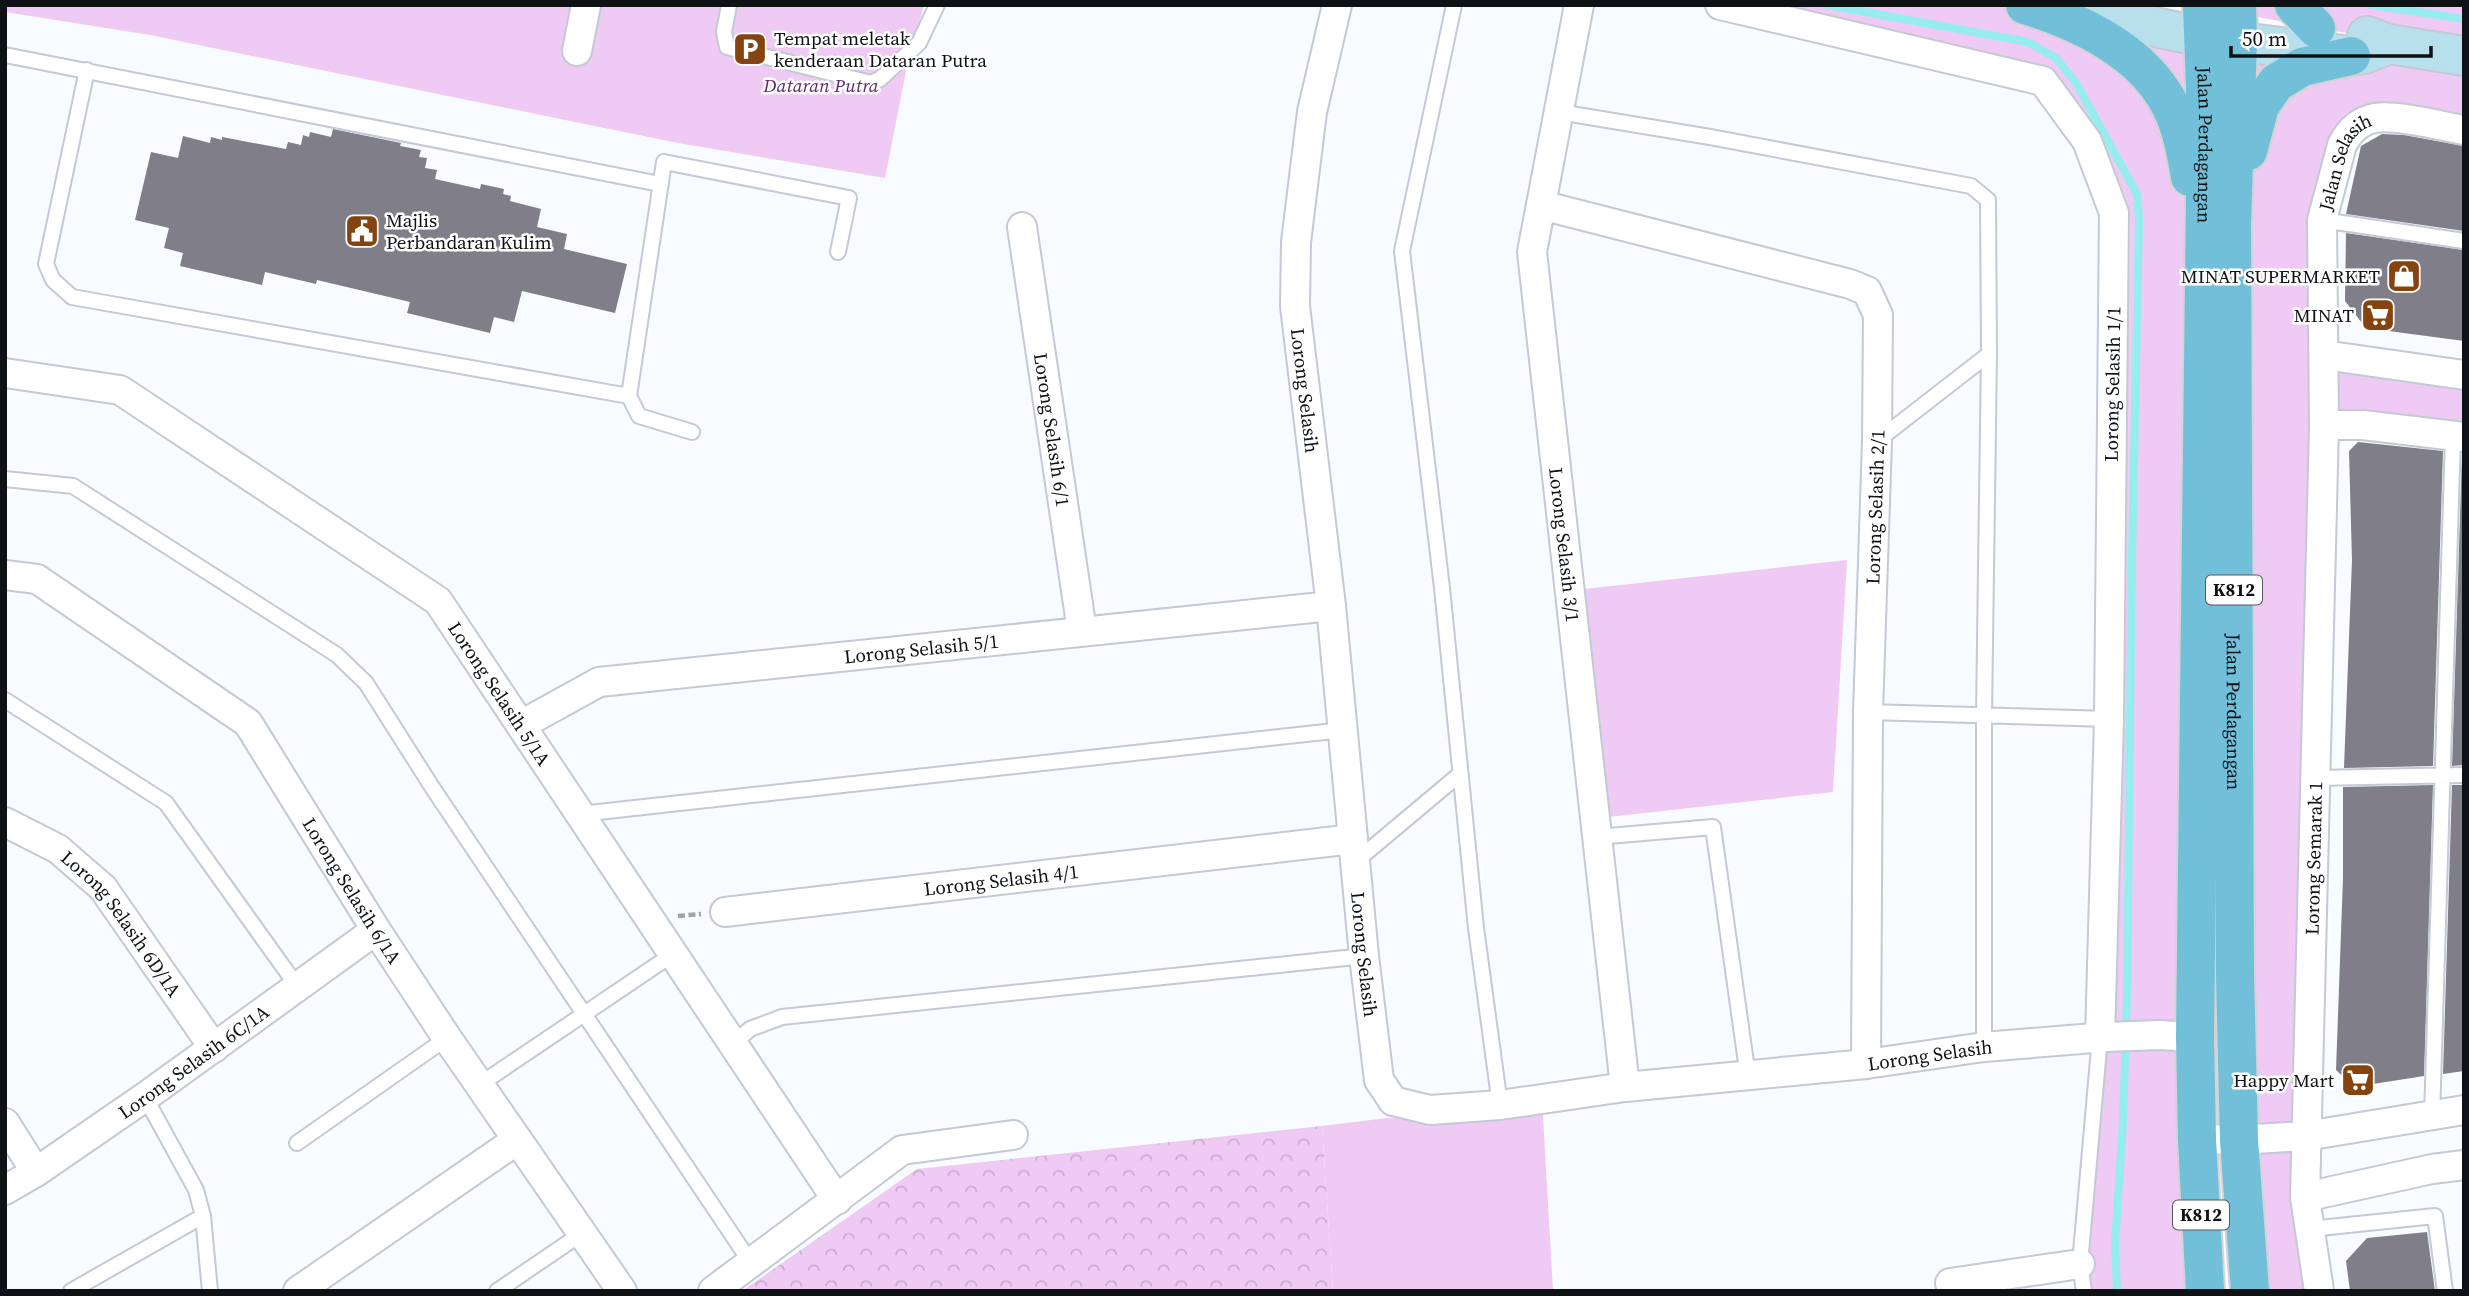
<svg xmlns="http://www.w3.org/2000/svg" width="2469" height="1296" viewBox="0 0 2469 1296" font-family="'Source Serif 4',serif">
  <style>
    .green { fill: #eecaf5 }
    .forest { fill: url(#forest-crowns) }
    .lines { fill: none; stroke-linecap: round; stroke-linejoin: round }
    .stream { stroke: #96edee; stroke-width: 8 }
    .building { fill: #7f7e89 }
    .lane-casing { stroke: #c3cad4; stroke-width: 18 }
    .street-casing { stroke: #c3cad4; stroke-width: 32 }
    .secondary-casing { stroke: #c3cad4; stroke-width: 42 }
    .primary-casing { stroke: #d4d4d5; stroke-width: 42 }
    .path { stroke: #a1a4a7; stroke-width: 4.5; stroke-dasharray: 7 3.5; stroke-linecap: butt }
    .lane { stroke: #fff; stroke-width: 14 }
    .street { stroke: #fff; stroke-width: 28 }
    .secondary { stroke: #b8dfec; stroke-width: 38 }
    .primary { stroke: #72bfd9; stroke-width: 38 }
    .labels { text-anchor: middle; stroke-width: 5; stroke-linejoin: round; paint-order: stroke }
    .shield { fill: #fff; stroke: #57595b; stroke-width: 2 }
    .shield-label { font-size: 18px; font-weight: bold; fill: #0f1215 }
    .poi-label { font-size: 19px; fill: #0f1215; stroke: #fff; text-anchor: end }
    .park-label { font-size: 19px; font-style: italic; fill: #5e2b68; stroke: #fff }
    .street-label { font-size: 19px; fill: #0f1215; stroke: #fff }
  </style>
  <defs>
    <pattern id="forest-crowns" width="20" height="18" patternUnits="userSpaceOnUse" patternTransform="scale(1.75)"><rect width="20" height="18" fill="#eecaf5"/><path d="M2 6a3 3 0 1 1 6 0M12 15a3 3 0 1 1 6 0" fill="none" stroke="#cbacd1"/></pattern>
  </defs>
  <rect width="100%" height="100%" fill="#f8fbff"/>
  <path class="green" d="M5,5H924L906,71L885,178L678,143L150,35L5,12Z
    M1720,5H2052L2202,37L2207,1291H2084L2106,1037L2114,213L2043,81Z
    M2237,5H2464V51L2316,28L2237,13Z
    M2238,41L2464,56V130L2391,118L2342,145L2323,355L2464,375V437L2325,425L2316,778L2319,1291H2250Z
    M1847,560L1833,792L1608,817L1584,589Z
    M1542,1099L1553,1291H1333L1322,1126Z"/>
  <path class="forest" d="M1322,1126L1333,1291H742L917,1169Z"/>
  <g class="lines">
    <path class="stream" d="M1827,5L2028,42L2056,58L2076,83L2137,194L2139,220L2132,558L2127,994L2123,1123L2115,1243L2117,1291
      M2371,5L2464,19"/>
  </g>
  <path class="building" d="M333,129L401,143L400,146L421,150L419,157L427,158L425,168L437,170L435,179L480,189L481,184L504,189L503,194L511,196L510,201L541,209L537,227L567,234L564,249L627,264L615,313L522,291L514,322L494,317L490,333L407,313L410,302L317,280L316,284L265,272L262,285L180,266L183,253L164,248L169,228L135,220L151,152L178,158L183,136L210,143L211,137L222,140V137L286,149L288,142L301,145L303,135L309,137L310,132L331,137Z
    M2382,134L2404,135L2464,146V231L2346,214L2361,146Z
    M2346,233L2464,250V341L2366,328L2345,301Z
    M2358,442L2443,451L2433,766L2344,768L2352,560L2349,451Z
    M2464,453V765L2452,766L2462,454Z
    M2433,785L2424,1076L2354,1087L2336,1070L2343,878V787Z
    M2452,785H2464V1071L2443,1074Z
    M2427,1232L2435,1291H2350L2346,1261L2367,1238Z"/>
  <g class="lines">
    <g class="lane-casing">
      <path id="lane" d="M729,5L724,32L727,47L871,83L880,79L919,43L937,5
        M1454,5L1402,251L1442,588L1476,928L1500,1105
        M5,55L660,184
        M87,70L46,264L53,280L72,297L629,396
        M1559,112L1710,137L1971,186L1988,200L1989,354L1984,715V1047
        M2322,220L2464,241
        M692,432L639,416L629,396L664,162L849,198L838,252
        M1877,441L1989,354
        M5,479L73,486L337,655L366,683L432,787L751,1263
        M5,700L166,803L297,986
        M1868,712L2109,719
        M2316,778L2464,775
        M580,814L1343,730
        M1597,837L1713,827L1748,1077
        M1355,862L1460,774
        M733,1044L750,1029L782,1017L1364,956
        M479,1085L673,954
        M145,1097L196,1190L203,1216L210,1291
        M2432,1116L2453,436
        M297,1143L447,1038
        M2310,1229L2435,1216L2445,1291
        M71,1291L203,1216
        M497,1291L581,1234
        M2084,1291L2080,1264L2100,1037"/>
    </g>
    <g class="street-casing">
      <g id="street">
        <path id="s1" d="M1337,5L1312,112L1296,242L1295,306L1331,606L1364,956L1379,1080L1393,1101L1430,1110L1500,1105L1625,1087L1866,1064L1984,1047L2106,1037L2159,1035L2195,1037"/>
        <path id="s2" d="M1579,5L1532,252L1625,1087"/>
        <path d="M1720,5L2043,81L2087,141L2114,213L2109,719L2100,1037"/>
        <path d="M577,51L586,5"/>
        <path d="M1541,205L1850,284L1867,291L1878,315L1877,441L1868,712L1866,1064"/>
        <path id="s3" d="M1022,227L1082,631"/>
        <path d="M2324,355L2464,375"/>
        <path id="s4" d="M5,373L120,390L438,601L837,1200"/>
        <path d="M2324,425H2363L2464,437"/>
        <path id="s5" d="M5,575L37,579L248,723L376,930L447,1038L622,1291"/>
        <path id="s6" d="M521,725L599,682L1331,606"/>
        <path id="s7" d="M5,822L58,849L103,888L214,1048"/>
        <path id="s8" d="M725,912L1353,839"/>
        <path d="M5,1123L36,1172"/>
        <path d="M2197,1139L2239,1140L2306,1136L2464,1110"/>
        <path id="s9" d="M5,1190L36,1172L145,1097L376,930"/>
        <path d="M2305,1197L2432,1169L2464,1165"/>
        <path d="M1950,1283L2080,1264"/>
        <path d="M298,1291L517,1140"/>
        <path d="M713,1291L902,1150L1013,1135"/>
        <path id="s10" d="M2319,1291L2305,1197L2324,425L2322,220L2342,145C2349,131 2359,121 2375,118C2395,114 2442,126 2464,130"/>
      </g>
    </g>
    <g class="secondary-casing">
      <path id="secondary" d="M2052,5L2202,37L2351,56L2364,54L2389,44
        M2367,36L2389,44L2464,56"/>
    </g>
    <g class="primary-casing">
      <g id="primary">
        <path d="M2025,5C2087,24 2156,58 2178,124C2184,141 2187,159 2190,177"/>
        <path id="s11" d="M2202,5L2206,114L2195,1037L2197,1139L2205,1291"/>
        <path id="s12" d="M2237,5L2238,41L2232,224L2235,976L2239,1140L2250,1291"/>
        <path d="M2294,5L2316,28"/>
        <path d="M2248,151L2260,106L2276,83L2302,67L2351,56"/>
      </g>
    </g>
    <path class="path" d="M678,916L701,914"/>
    <use href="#lane" class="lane"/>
    <use href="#street" class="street"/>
    <use href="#secondary" class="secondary"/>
    <use href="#primary" class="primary"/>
  </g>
  <defs>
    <g id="parking-square" transform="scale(1.75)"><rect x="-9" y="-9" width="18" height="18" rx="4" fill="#85440f" stroke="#fff"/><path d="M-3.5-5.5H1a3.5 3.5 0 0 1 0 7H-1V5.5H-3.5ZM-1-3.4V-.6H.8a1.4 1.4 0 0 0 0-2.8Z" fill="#fff"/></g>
    <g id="civic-square" transform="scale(1.75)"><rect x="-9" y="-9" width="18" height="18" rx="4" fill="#85440f" stroke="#fff"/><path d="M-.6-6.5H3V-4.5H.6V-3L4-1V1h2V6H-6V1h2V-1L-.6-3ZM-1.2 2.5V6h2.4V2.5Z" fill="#fff"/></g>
    <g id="shop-square" transform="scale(1.75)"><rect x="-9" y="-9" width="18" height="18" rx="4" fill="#85440f" stroke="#fff"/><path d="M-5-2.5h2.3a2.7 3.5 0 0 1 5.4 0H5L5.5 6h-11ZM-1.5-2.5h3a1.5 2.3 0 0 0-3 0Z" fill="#fff"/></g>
    <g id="supermarket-square" transform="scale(1.75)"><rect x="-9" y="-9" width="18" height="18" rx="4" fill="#85440f" stroke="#fff"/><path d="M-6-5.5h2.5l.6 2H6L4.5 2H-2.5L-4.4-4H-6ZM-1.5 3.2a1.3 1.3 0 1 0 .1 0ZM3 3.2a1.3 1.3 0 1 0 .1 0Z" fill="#fff"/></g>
  </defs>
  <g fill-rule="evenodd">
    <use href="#parking-square" x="750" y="49"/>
    <use href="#civic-square" x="362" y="231"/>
    <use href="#shop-square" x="2404" y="276"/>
    <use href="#supermarket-square" x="2378" y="315"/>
    <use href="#supermarket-square" x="2358" y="1080"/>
  </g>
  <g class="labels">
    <g class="shield">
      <rect x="2206" y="575.5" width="56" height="29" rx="5"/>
      <rect x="2173" y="1200.5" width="56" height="29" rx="5"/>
    </g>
    <g class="shield-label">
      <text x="2234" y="596">K812</text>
      <text x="2201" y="1221">K812</text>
    </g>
    <g class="poi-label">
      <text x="774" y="45" text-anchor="start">Tempat meletak<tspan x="774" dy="22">kenderaan Dataran Putra</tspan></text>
      <text x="386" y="227" text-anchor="start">Majlis<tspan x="386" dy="22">Perbandaran Kulim</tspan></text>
      <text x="2380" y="283">MINAT SUPERMARKET</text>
      <text x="2354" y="322">MINAT</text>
      <text x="2334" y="1087">Happy Mart</text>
    </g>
    <g class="park-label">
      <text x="821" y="92">Dataran Putra</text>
    </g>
    <g class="street-label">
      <text dy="7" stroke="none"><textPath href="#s11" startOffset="140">Jalan Perdagangan</textPath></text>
      <text dy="7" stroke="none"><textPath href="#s10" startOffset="1136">Jalan Selasih</textPath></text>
      <text transform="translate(2112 384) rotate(-89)" y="7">Lorong Selasih 1/1</text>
      <text dy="7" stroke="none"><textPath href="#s1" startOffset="390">Lorong Selasih</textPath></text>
      <text dy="7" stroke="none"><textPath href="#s3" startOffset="205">Lorong Selasih 6/1</textPath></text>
      <text transform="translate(1875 507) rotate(-88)" y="7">Lorong Selasih 2/1</text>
      <text dy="7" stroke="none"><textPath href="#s2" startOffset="546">Lorong Selasih 3/1</textPath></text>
      <text dy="7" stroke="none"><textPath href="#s6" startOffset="413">Lorong Selasih 5/1</textPath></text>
      <text dy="7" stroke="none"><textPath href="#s4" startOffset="609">Lorong Selasih 5/1A</textPath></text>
      <text dy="7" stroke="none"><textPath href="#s12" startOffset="707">Jalan Perdagangan</textPath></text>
      <text dy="7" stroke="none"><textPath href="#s10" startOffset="434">Lorong Semarak 1</textPath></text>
      <text dy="7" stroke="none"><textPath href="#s8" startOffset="278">Lorong Selasih 4/1</textPath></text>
      <text dy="7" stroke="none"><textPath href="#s5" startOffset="485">Lorong Selasih 6/1A</textPath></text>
      <text dy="7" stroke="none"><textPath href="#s7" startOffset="158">Lorong Selasih 6D/1A</textPath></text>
      <text dy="7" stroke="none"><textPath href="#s1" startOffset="957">Lorong Selasih</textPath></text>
      <text dy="7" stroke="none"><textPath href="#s1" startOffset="1650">Lorong Selasih</textPath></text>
      <text dy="7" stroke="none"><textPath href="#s9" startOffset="228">Lorong Selasih 6C/1A</textPath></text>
    </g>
  </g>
  <rect width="2469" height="1296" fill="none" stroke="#0f1215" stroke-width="14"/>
  <path d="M2231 46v10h200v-10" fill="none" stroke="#0f1215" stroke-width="3.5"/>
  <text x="2242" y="46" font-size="21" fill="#0f1215" stroke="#ffffff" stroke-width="5" paint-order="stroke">50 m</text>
</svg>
